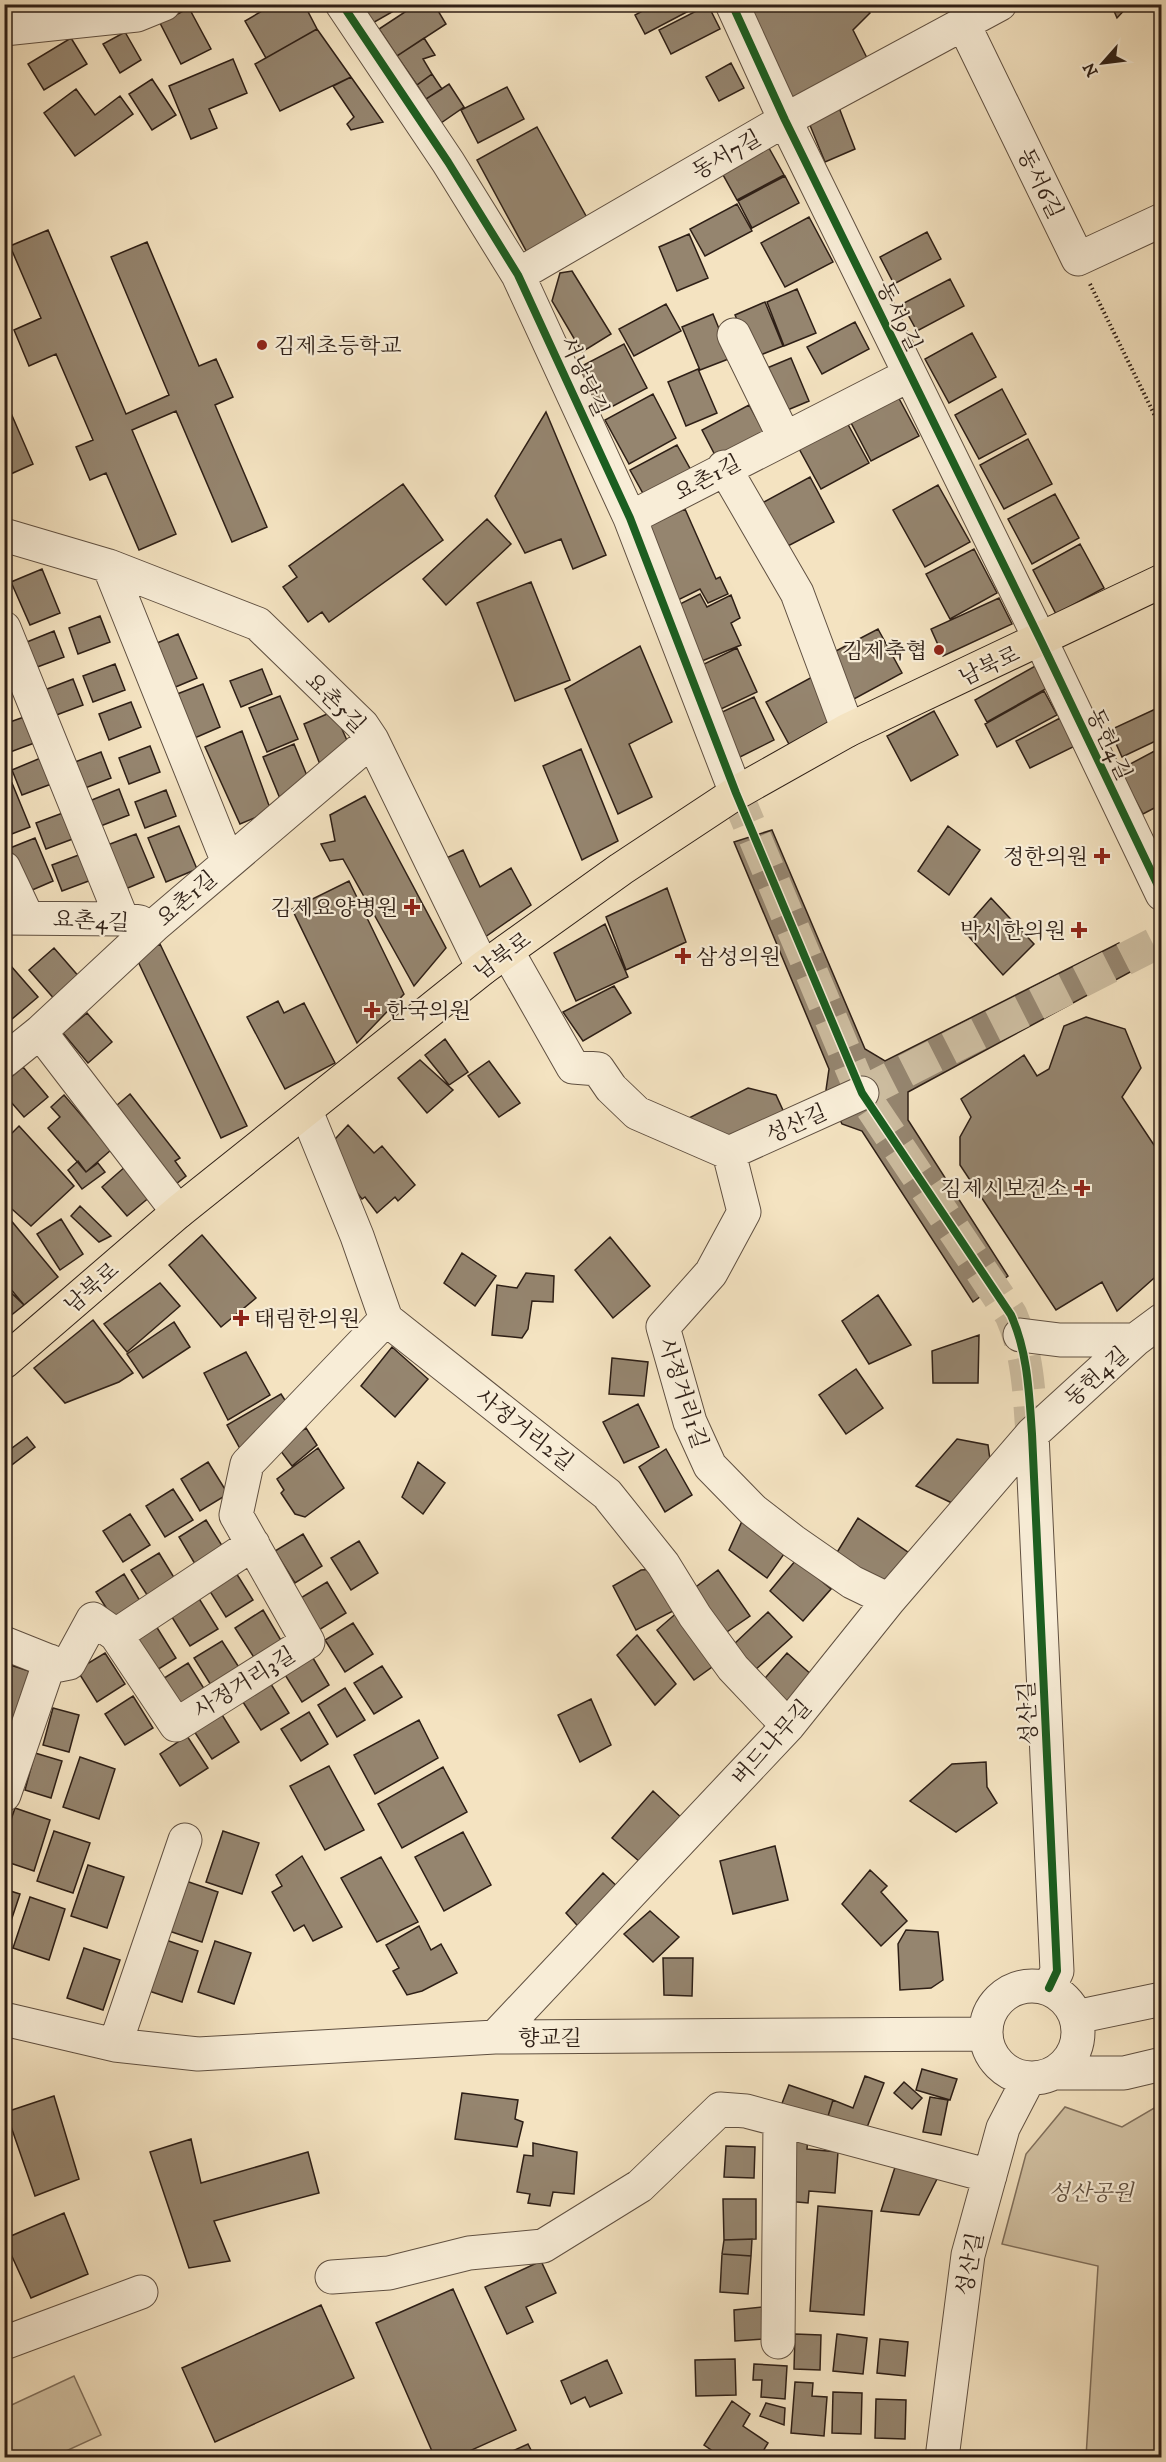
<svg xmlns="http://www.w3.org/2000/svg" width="1166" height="2462" viewBox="0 0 1166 2462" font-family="'IM FELL DW Pica','Noto Serif KR',serif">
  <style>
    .green { fill: #d2c2a4; stroke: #80705d; stroke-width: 1.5 }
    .building { fill: #95856f; stroke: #2e1f16; stroke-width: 1.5 }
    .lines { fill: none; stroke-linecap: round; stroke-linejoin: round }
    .minor-tunnel { stroke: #ccbc9f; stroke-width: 33; stroke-dasharray: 33 16; stroke-linecap: butt }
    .minor-casing { stroke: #605041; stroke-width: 35 }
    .major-casing { stroke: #2e1f16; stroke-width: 35 }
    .path { stroke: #2e1f16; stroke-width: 4; stroke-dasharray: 1.5 3; stroke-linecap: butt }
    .minor { stroke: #f8edd7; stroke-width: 33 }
    .major { stroke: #f4e3c1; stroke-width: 33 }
    .cycleway-casing { stroke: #f8edd7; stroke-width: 11 }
    .cycleway { stroke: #1b5e20; stroke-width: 8 }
    .poi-dot { fill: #8f2418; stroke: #f8edd7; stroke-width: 2 }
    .labels { text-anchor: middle; stroke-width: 4.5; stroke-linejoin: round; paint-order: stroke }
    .street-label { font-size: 22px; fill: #2e1f16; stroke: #f8edd7 }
    .poi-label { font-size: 22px; fill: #2e1f16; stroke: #f8edd7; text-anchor: end }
    .park-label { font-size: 22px; font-style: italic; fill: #5f5041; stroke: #f8edd7 }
  </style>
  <rect width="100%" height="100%" fill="#f4e3c1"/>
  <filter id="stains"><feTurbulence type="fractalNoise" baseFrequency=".00333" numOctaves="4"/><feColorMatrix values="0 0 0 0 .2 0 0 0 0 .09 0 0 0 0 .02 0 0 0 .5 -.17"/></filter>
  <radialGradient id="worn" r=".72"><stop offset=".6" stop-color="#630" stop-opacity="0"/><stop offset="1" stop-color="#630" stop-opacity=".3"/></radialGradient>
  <path class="green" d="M1161,2104V2457H1086L1098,2266L1002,2244L1026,2154L1065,2107L1122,2127Z
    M74,2376L101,2435L53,2457H5V2408Z"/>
  <path class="building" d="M4,4H33L35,8L9,18Z
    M274,4H304L317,29L266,58L245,21Z
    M360,4H406L371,24Z
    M417,4H434L446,24L397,56L379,29Z
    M655,4H702L645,34L635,15Z
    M743,4H862L870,13L853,30L872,68L790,98Z
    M1111,4H1130L1117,18Z
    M708,5L720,29L671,54L659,30Z
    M189,8L211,49L181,64L160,23Z
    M317,29L351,77L280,111L255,64Z
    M125,32L141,60L120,73L103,44Z
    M71,38L87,64L44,90L28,64Z
    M424,38L435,55L423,59L432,74L417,85L397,56Z
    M233,59L247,93L209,109L217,128L191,139L169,86Z
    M731,63L744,88L719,101L706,77Z
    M432,74L442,89L426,99L417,85Z
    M351,77L383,122L351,130L347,124L354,117L333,86Z
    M152,79L176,115L152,130L129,94Z
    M449,84L464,107L441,123L426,99Z
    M507,87L524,119L478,143L461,110Z
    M76,89L95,115L120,96L133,114L75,156L44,113Z
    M838,105L855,149L825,162L807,118Z
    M537,127L591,225L530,258L477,160Z
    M769,148L784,175L737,200L722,173Z
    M785,176L799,203L752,228L738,201Z
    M737,204L752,231L705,256L690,229Z
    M809,217L833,262L785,287L761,243Z
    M48,230L126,414L169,395L111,257L147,242L199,366L216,359L233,397L215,405L267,527L232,542L176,411L132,430L176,534L139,550L106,473L90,480L76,447L93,440L56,354L29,366L14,330L41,318L10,246Z
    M927,232L941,259L894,284L880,257Z
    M689,234L708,278L677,291L659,247Z
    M572,271L611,334L582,352L552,301L560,273Z
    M950,279L964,306L917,331L902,304Z
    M797,289L816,333L784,346L767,302Z
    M765,302L783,346L753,358L735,315Z
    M666,304L681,331L634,356L619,329Z
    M713,314L731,358L700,370L682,327Z
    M855,322L869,349L822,374L807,347Z
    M972,333L996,377L949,403L925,359Z
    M624,344L647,388L600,413L576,369Z
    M791,358L809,401L778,414L760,371Z
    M698,369L717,413L686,426L668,382Z
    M1002,389L1026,434L979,459L955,415Z
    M895,391L919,436L871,461L848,417Z
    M653,394L676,438L629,464L605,420Z
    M4,397L33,464L4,477Z
    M749,405L764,432L716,457L702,430Z
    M546,412L606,555L573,569L561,539L525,553L495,496Z
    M845,419L869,463L821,489L797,445Z
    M1028,439L1052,484L1004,509L980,465Z
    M677,445L692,472L645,497L630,470Z
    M810,477L834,522L786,547L762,503Z
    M403,484L443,540L329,622L322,612L308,622L283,587L297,577L289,566Z
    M938,485L970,542L925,567L893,510Z
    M1055,494L1079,538L1032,564L1008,519Z
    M685,509L716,579L720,577L728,594L708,603L700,589L678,600L645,527Z
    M487,519L511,544L446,605L423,579Z
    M1080,544L1104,588L1056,614L1033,570Z
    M974,549L997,593L950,619L926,574Z
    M42,569L60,613L30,625L11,582Z
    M531,582L570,680L515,701L477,603Z
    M700,594L707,607L731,595L740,618L731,623L741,645L702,661L676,606Z
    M999,598L1012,624L943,656L931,629Z
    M100,616L110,642L78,654L69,628Z
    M878,629L902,673L854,699L830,654Z
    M54,631L64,657L32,669L22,644Z
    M178,634L197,678L166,691L148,647Z
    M640,646L672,722L629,744L652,797L618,814L565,689Z
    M737,648L757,692L721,709L700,666Z
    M4,660L14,685L4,689Z
    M115,664L125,690L93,702L83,676Z
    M1037,665L1049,687L987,722L975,700Z
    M262,669L272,694L241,707L230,681Z
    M814,676L837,720L790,746L766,702Z
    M73,679L83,705L51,717L42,691Z
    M203,684L220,727L190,740L172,696Z
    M1044,691L1057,715L997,747L985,724Z
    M280,696L298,739L267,752L249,708Z
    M754,697L774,740L740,757L720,713Z
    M131,702L141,727L109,740L99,714Z
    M1162,706V738L1122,757L1110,730Z
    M334,711L353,754L321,767L304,724Z
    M934,711L958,755L911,781L887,736Z
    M27,716L37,742L5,754L4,724Z
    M1060,718L1075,746L1030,768L1016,741Z
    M242,731L271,811L240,824L205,747Z
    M294,744L312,788L281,801L263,757Z
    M150,746L160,772L129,784L119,758Z
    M1162,747V804L1143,814L1119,770Z
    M581,749L618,841L582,860L543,766Z
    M101,752L111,778L80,790L70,764Z
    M43,757L54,783L22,795L12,770Z
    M12,783L30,827L4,837V786Z
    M119,789L129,815L98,827L87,802Z
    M166,790L176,816L145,828L135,802Z
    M365,796L446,948L414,986L343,859L330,861L321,844L335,841L330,815Z
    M68,811L78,837L46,849L36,823Z
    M179,826L197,869L166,882L148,838Z
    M948,826L980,850L949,895L918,871Z
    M772,830L865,1049L885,1061L1119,943L1134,970L908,1092V1120L1008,1276L973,1302L862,1131L842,1124L826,1090L829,1069L734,842Z
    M136,834L154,877L123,890L105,846Z
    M35,838L53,881L23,894L5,850Z
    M463,850L480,887L511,868L531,905L478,942L436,863Z
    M84,853L94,879L62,891L52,865Z
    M349,881L404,994L357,1043L292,909Z
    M667,888L686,942L626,970L606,917Z
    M991,898L1034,944L1003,975L963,930Z
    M605,924L628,977L576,1001L554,953Z
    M160,944L247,1126L221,1138L135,955Z
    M54,948L81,979L56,1001L29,970Z
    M11,966L38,997L12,1019L4,1010V972Z
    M614,986L631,1013L583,1041L563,1012Z
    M278,1001L284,1013L304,1003L335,1063L285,1089L247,1017Z
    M87,1013L112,1042L88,1063L63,1033Z
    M1086,1017L1125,1029L1141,1068L1122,1097L1162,1157V1271L1117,1311L1102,1282L1056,1310L960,1165V1137L971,1117L961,1099L1024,1055L1037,1076L1049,1069L1064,1026Z
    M445,1039L468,1072L449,1085L425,1055Z
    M420,1060L453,1090L427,1113L398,1078Z
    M489,1061L520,1103L499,1117L468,1076Z
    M23,1067L48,1097L24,1117L4,1094V1083Z
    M748,1088L776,1095L787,1119L727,1149L679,1123Z
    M130,1094L180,1158L175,1161L186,1176L171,1188L110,1111Z
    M64,1095L111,1150L86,1172L48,1128L60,1117L51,1107Z
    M348,1125L374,1153L382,1146L415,1185L398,1201L395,1197L377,1213L365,1197L362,1199L324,1151Z
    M19,1126L74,1186L31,1226L4,1202V1141Z
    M78,1161L86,1172L98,1163L105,1172L82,1189L68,1170Z
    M126,1166L151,1196L127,1216L102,1187Z
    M80,1206L111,1236L99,1242L71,1216Z
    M4,1212L58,1277L24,1305L4,1281Z
    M61,1219L83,1254L60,1270L37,1234Z
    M202,1235L256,1298L221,1327L169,1265Z
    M610,1237L650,1286L613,1318L575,1270Z
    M462,1253L496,1276L475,1306L444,1283Z
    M526,1273L554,1276L553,1302L532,1301L528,1329L522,1338L492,1335L497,1285L517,1288Z
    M160,1283L180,1306L127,1352L104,1324Z
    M4,1286L24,1305L4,1321Z
    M878,1295L911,1345L869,1364L842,1321Z
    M93,1320L133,1373L119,1382L65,1403L34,1368Z
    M174,1322L190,1347L143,1378L127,1354Z
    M979,1335L978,1383H933L932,1351Z
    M392,1347L428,1379L395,1417L361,1386Z
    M246,1352L270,1395L228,1420L204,1373Z
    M612,1358L648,1362L644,1396L609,1394Z
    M856,1369L883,1408L846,1434L819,1395Z
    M281,1394L292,1411L243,1454L227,1425Z
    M638,1404L659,1447L624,1463L603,1422Z
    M306,1428L317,1445L292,1466L277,1446Z
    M27,1437L35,1447L4,1471V1454Z
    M957,1439L988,1445L991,1467L952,1503L916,1486Z
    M318,1448L344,1488L305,1517L295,1514L281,1493L284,1490L277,1479Z
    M666,1449L692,1495L665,1512L639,1467Z
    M208,1462L228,1494L200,1511L181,1479Z
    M418,1462L445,1483L423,1514L402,1497Z
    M173,1489L193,1520L165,1537L146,1506Z
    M130,1514L150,1545L123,1562L103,1531Z
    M858,1518L915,1557L885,1589L833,1559Z
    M743,1519L784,1554L767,1578L729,1550Z
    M206,1520L226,1552L198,1569L179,1537Z
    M303,1534L322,1566L295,1583L275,1551Z
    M359,1541L378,1573L351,1590L331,1558Z
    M159,1553L178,1584L151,1601L131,1570Z
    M796,1560L831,1589L803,1621L770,1591Z
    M233,1568L253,1600L226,1617L206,1585Z
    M657,1569L679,1608L636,1630L613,1586L641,1570Z
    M718,1570L750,1616L718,1638L688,1593Z
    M124,1574L143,1606L116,1623L96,1592Z
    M327,1582L346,1613L319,1630L299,1599Z
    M198,1597L218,1629L190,1646L170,1614Z
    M263,1610L282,1642L255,1659L235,1628Z
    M680,1610L719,1662L694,1680L657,1630Z
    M768,1612L792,1637L755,1670L732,1646Z
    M353,1623L373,1654L345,1672L325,1640Z
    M156,1626L176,1658L149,1675L129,1644Z
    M637,1635L676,1684L655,1705L617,1655Z
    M222,1641L242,1672L214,1690L194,1658Z
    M105,1653L125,1684L97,1702L77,1670Z
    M310,1653L329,1685L302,1702L282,1670Z
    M787,1653L813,1676L786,1709L759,1685Z
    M4,1663L32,1672L15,1723L4,1719Z
    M188,1663L208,1695L181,1712L161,1680Z
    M382,1666L402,1697L374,1714L354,1683Z
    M269,1681L289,1713L261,1730L241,1699Z
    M345,1688L365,1720L337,1737L318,1705Z
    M133,1696L153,1728L125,1745L105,1714Z
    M591,1699L611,1745L580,1762L558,1715Z
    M53,1708L79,1715L69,1752L43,1745Z
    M219,1710L239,1742L212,1759L192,1728Z
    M309,1712L328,1744L301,1761L281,1729Z
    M419,1720L438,1758L375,1794L354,1755Z
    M4,1724L12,1726L4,1750Z
    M187,1736L208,1768L180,1786L160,1754Z
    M35,1753L62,1761L51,1798L25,1790Z
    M80,1757L115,1769L99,1819L63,1807Z
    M986,1762L987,1787L997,1803L956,1832L910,1801L952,1764Z
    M329,1766L364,1830L325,1850L290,1786Z
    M443,1767L467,1812L402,1848L378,1804Z
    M653,1791L685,1821L647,1868L612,1838Z
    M15,1808L50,1820L34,1871L4,1861V1840Z
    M54,1831L90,1843L73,1893L37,1881Z
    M223,1831L259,1843L242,1894L206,1882Z
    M463,1832L491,1885L444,1911L415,1857Z
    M775,1846L788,1900L733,1914L720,1861Z
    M302,1856L342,1927L313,1941L304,1925L294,1931L272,1892L282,1886L276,1875Z
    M381,1857L418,1922L377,1942L341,1878Z
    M88,1865L124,1877L107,1928L71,1916Z
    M870,1870L887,1886L881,1892L907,1921L881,1946L842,1904Z
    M603,1873L624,1893L585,1934L566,1913Z
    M183,1880L218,1892L202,1942L166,1930Z
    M4,1889L20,1894L4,1942Z
    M30,1897L65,1909L49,1960L13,1948Z
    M650,1911L679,1937L653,1962L624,1934Z
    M419,1926L431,1950L441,1944L457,1973L422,1991L407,1995L393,1971L399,1968L386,1945Z
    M906,1930L938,1932L943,1980L931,1988L900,1990L898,1944Z
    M163,1939L198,1951L182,2002L146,1990Z
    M215,1941L251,1953L234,2004L198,1992Z
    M84,1948L120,1960L103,2010L67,1998Z
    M663,1958H693L692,1996L664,1995Z
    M922,2069L957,2079L950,2100L916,2090Z
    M865,2076L884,2083L866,2130L828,2116L833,2100L853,2108Z
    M904,2082L922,2098L912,2109L894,2093Z
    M789,2085L833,2100L828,2116L781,2106Z
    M462,2093L518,2100L515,2119L523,2122L517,2147L455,2139Z
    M54,2096L79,2179L35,2196L6,2112Z
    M930,2097L948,2100L941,2135L923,2132Z
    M792,2135L808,2137L807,2149L838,2152L835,2193L809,2191L808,2203L786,2201Z
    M191,2139L201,2183L308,2152L319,2193L214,2221L230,2261L189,2268L150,2152Z
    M533,2143L577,2152L574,2194L553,2192L550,2206L528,2203L530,2194L517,2192L524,2155L533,2156Z
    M726,2146L755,2147L754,2178L724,2177Z
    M898,2158L941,2171L919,2215L881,2211Z
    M723,2199H756V2239L724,2240Z
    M818,2206L872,2211L864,2315L810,2311Z
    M64,2213L88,2274L31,2298L4,2239Z
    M752,2239L751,2256L722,2254L724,2240Z
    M722,2254L751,2256L748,2294L720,2292Z
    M541,2261L556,2293L526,2307L533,2322L507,2334L485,2287Z
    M453,2289L516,2430L454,2458H435L376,2323Z
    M321,2305L354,2378L215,2442L182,2368Z
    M762,2307L765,2339L735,2341L734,2310Z
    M795,2334L821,2335L820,2370L794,2369Z
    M837,2334L867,2338L863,2374L833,2371Z
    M880,2339L908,2342L905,2376L877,2373Z
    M735,2359L736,2395L696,2396L695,2360Z
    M607,2360L622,2393L590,2407L585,2397L571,2404L561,2381Z
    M754,2364L787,2366L785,2399L761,2397L762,2380H753Z
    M795,2382L813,2383L812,2396L827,2397L824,2436L791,2433Z
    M833,2392L862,2393L861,2434L832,2433Z
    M876,2399L906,2400L905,2439L875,2438Z
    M732,2401L750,2414L743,2426L768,2443L759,2458H723L704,2445Z
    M766,2403L785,2408L784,2425L760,2416Z
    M528,2444L535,2458H499V2457Z"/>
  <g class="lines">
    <path class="minor-tunnel" d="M736,793L862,1093L1011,1315C1028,1353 1029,1393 1032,1434
      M862,1093L1162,940"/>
    <g class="minor-casing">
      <path id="minor" d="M342,4L448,162L518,275L630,518L736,793
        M732,4L785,120L1041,641L1162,894
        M964,25L1078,259L1162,220
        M4,29L137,15L164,4
        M518,275L785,120L1000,4
        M734,335L784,437
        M724,467L797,593L848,730
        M630,518L909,375
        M4,535L109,566L258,624L362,725L372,740L483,968
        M109,566L228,862
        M4,628L122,919
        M4,868L27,917
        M4,918L122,919L140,922
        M507,951L573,1067L598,1069L611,1088L637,1113L729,1153
        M40,1032L178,1212
        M4,1061L40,1032L155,925L372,740
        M306,1111L357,1236L386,1319L607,1494L663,1564L695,1616L733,1668L788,1726
        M729,1153L744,1212L711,1273L663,1327L690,1422L710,1466L753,1510L793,1541L852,1582L889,1600
        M729,1153L862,1093
        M1020,1335L1060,1340H1135
        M1032,1434L1057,1971L1049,1988
        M253,1544L116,1635L176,1725L308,1642L236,1515L247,1464L386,1319
        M4,1643L59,1665L69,1663L93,1619L116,1635
        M4,1795L50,1661
        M986 2032a46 46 0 1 1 92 0a46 46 0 1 1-92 0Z
        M1076,2017L1162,1999
        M4,2019L115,2045L198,2054L495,2037L986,2034
        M495,2037L788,1726L889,1600L1032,1434L1135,1340L1162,1320
        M115,2045L185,1840
        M1054,2073H1124L1162,2064
        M332,2277L389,2273L469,2253L543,2246L640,2186L720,2109L746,2111L990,2176
        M778,2342L780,2120
        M4,2343L141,2292
        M942,2458L968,2255L1003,2128L1029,2078"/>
    </g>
    <g class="major-casing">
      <path id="major" d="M4,1362L178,1212L483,968L621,869L736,793L848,730L1162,581"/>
    </g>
    <path class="path" d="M1090,284L1162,430"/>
    <use href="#minor" class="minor"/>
    <use href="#major" class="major"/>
    <g class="cycleway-casing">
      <path id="cycleway" d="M342,4L448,162L518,275L630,518L736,793L862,1093L1011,1315C1028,1353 1029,1393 1032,1434L1057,1971L1049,1988
        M732,4L785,120L1041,641L1162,894"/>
    </g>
    <use href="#cycleway" class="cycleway"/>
  </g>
  <g class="poi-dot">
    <circle cx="262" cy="345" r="6"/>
    <circle cx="939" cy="650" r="6"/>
    <path d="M1099 847h6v6h6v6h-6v6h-6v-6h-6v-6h6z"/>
    <path d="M409 898h6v6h6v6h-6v6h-6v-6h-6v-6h6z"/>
    <path d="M1076 921h6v6h6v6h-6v6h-6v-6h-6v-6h6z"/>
    <path d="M680 947h6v6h6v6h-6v6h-6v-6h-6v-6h6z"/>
    <path d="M369 1001h6v6h6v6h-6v6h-6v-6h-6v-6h6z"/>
    <path d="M1079 1179h6v6h6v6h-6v6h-6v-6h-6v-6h6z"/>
    <path d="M238 1309h6v6h6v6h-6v6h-6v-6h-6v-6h6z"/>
  </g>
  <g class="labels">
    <g class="street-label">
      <text transform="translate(726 154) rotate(-30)" y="8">동서7길</text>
      <text transform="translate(1041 183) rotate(64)" y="8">동서6길</text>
      <text transform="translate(900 316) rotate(64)" y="8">동서9길</text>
      <text transform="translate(585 376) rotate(65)" y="8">서낭당길</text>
      <text transform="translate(707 477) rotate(-28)" y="8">요촌1길</text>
      <text transform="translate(989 665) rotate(-25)" y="8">남북로</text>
      <text transform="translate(336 702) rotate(45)" y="8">요촌5길</text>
      <text transform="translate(1110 744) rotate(65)" y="8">동헌4길</text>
      <text transform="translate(186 898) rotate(-41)" y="8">요촌1길</text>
      <text transform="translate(91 920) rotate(3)" y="8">요촌4길</text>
      <text transform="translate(502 955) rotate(-36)" y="8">남북로</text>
      <text transform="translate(796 1123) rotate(-24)" y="8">성산길</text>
      <text transform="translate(91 1287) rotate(-41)" y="8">남북로</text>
      <text transform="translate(1096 1376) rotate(-42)" y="8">동헌4길</text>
      <text transform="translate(684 1393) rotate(72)" y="8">사정거리1길</text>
      <text transform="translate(525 1429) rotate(38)" y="8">사정거리2길</text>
      <text transform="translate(244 1682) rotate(-32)" y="8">사정거리3길</text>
      <text transform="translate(1027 1713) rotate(-93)" y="8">성산길</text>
      <text transform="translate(771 1742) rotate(-48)" y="8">버드나무길</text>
      <text x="550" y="2045">향교길</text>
      <text transform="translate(969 2264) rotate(-79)" y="8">성산길</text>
    </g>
    <g class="poi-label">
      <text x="274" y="353" text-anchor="start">김제초등학교</text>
      <text x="927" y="658">김제축협</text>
      <text x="1088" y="864">정한의원</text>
      <text x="398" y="915">김제요양병원</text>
      <text x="1066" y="938">박시한의원</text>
      <text x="696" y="964" text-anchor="start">삼성의원</text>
      <text x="386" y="1018" text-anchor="start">한국의원</text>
      <text x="1068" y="1196">김제시보건소</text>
      <text x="254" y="1326" text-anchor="start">태림한의원</text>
    </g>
    <g class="park-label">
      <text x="1091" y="2200">성산공원</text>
    </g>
  </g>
  <rect width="1166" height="2462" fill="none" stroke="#f4e3c1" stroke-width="24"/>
  <rect x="6" y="6" width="1154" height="2450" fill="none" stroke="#2e1f16" stroke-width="3"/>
  <rect x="12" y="12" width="1142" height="2438" fill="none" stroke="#2e1f16" stroke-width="1.5"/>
  <g transform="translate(1103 63) rotate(242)" stroke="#f8edd7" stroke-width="4.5" paint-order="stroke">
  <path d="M0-4.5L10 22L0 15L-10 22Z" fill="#2e1f16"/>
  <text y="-9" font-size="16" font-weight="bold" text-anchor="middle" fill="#2e1f16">N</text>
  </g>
  <rect width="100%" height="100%" filter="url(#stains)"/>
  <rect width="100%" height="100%" fill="url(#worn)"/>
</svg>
